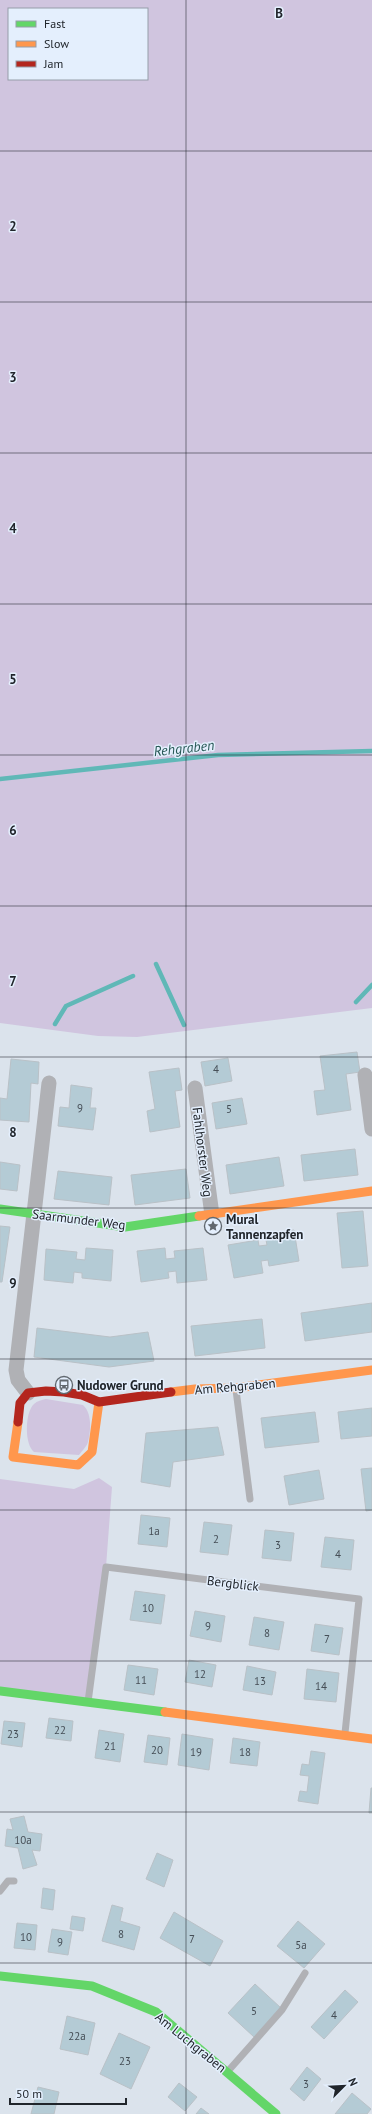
<svg xmlns="http://www.w3.org/2000/svg" width="372" height="2114" viewBox="0 0 372 2114" font-family="'PT Sans',sans-serif">
  <style>
    .green { fill: #d0c5df; fill-rule: evenodd }
    .lines { fill: none; stroke-linecap: round; stroke-linejoin: round }
    .stream { stroke: #60b8b7; stroke-width: 4.5 }
    .building { fill: #b4cbd5; stroke: #b9c1c7 }
    .lane { stroke: #b0b1b5; stroke-width: 7 }
    .street { stroke: #b0b1b5; stroke-width: 15 }
    .fast { stroke: #63d668; stroke-width: 9 }
    .slow { stroke: #ff974d; stroke-width: 9 }
    .jam { stroke: #b3261e; stroke-width: 9 }
    .grid { fill: none; stroke: #20252b; stroke-width: 1; stroke-opacity: 0.55 }
    .labels { text-anchor: middle; stroke-width: 3; stroke-linejoin: round; paint-order: stroke }
    .number-label { font-size: 11px; fill: #454e56 }
    .street-label { font-size: 13px; fill: #20252b; stroke: #e4effd }
    .poi-label { font-size: 13px; font-weight: bold; fill: #20252b; stroke: #e4effd; text-anchor: start }
    .water-label { font-size: 14px; font-style: italic; fill: #265754; stroke: #e4effd }
    .grid-label { font-size: 13px; text-anchor: middle; font-weight: bold; fill: #20252b; stroke: #e4effd; stroke-width: 3; stroke-linejoin: round; paint-order: stroke }
  </style>
  <rect width="100%" height="100%" fill="#dbe3ec"/>
  <path class="green" d="M0,0H372V1008L137,1037L98,1036L0,1023ZM9,9H147V79H9Z
    M46,1399L83,1405C92,1413 91,1430 88,1442C87,1446 82,1451 79,1455L34,1452C24,1444 25,1412 34,1404C37,1401 42,1400 46,1399Z
    M99,1478L112,1487L106,1567L88,1702L0,1691V1479L74,1489Z"/>
  <g class="lines">
    <path class="stream" d="M0,779L218,755L372,751
      M156,964L184,1025
      M356,1002L372,985
      M55,1024L66,1006L133,976"/>
  </g>
  <path class="building" d="M357,1052L360,1072L346,1074L351,1110L317,1115L314,1091L325,1090L320,1056Z
    M228,1058L232,1081L205,1086L201,1062Z
    M11,1059L39,1062L38,1084L31,1083L29,1122L0,1120V1098L7,1099Z
    M179,1068L182,1090L175,1091L180,1127L150,1132L147,1111L155,1109L149,1072Z
    M71,1085L92,1088L90,1108H96L93,1130L58,1126L60,1107L69,1108Z
    M242,1098L247,1124L216,1129L212,1103Z
    M355,1149L358,1175L304,1181L301,1155Z
    M279,1157L284,1186L230,1194L226,1165Z
    M0,1162L20,1165L17,1191L0,1189Z
    M186,1169L190,1198L135,1205L131,1175Z
    M58,1171L112,1177L109,1205L54,1199Z
    M363,1211L368,1266L342,1268L337,1213Z
    M0,1226L10,1227L2,1282H0Z
    M294,1230L299,1261L269,1266L268,1260L261,1261L263,1273L234,1278L228,1245L258,1240L259,1246L267,1245L265,1235Z
    M86,1248L113,1250L111,1281L82,1278V1273L74,1272L73,1283L44,1280L46,1249L77,1252L76,1259L85,1260Z
    M165,1248L166,1259L175,1258L174,1251L203,1248L207,1280L177,1283L176,1271L168,1272L169,1278L141,1282L137,1251Z
    M372,1303V1332L305,1341L301,1313Z
    M262,1319L265,1348L195,1356L191,1326Z
    M37,1328L110,1337L148,1332L154,1361L109,1367L34,1357Z
    M372,1408V1436L341,1439L338,1412Z
    M315,1412L319,1442L265,1448L261,1418Z
    M218,1427L224,1455L173,1462L170,1487L141,1482L146,1433Z
    M372,1468V1510L366,1511L361,1469Z
    M319,1470L324,1499L289,1505L284,1476Z
    M141,1515L170,1518L167,1547L138,1544Z
    M204,1522L232,1525L228,1555L200,1552Z
    M265,1530L294,1533L291,1561L262,1558Z
    M325,1537L354,1540L351,1570L321,1567Z
    M135,1591L165,1595L161,1624L130,1620Z
    M195,1611L225,1616L221,1642L190,1636Z
    M254,1617L284,1622L279,1650L249,1645Z
    M315,1624L343,1628L339,1655L311,1651Z
    M189,1660L216,1665L212,1687L185,1682Z
    M128,1665L158,1669L154,1695L124,1690Z
    M247,1666L276,1672L272,1695L243,1690Z
    M307,1669L339,1673L336,1702L304,1699Z
    M49,1718L73,1721L71,1741L46,1738Z
    M4,1721L25,1723L22,1747L1,1744Z
    M99,1730L124,1734L120,1762L95,1758Z
    M182,1734L213,1739L209,1770L178,1765Z
    M148,1735L170,1738L167,1765L144,1762Z
    M233,1738L260,1742L257,1766L230,1763Z
    M311,1751L325,1753L318,1804L298,1801L300,1791L307,1792L309,1776L300,1775L302,1764L309,1765Z
    M371,1788H372V1813H369Z
    M24,1816L28,1832L42,1834L40,1851L32,1850L37,1865L23,1869L18,1848L5,1846L7,1829L13,1830L10,1819Z
    M157,1853L173,1860L164,1887L146,1879Z
    M43,1888L55,1890L53,1910L41,1908Z
    M112,1905L123,1908L120,1921L140,1927L134,1950L102,1941Z
    M174,1912L223,1941L210,1966L160,1938Z
    M72,1916L85,1918L83,1931L70,1929Z
    M298,1921L325,1944L304,1968L277,1946Z
    M17,1923L37,1925L35,1950L14,1948Z
    M52,1929L72,1932L68,1955L48,1952Z
    M255,1984L281,2008L254,2037L228,2013Z
    M345,1990L358,2002L324,2039L311,2027Z
    M67,2016L95,2023L88,2055L60,2049Z
    M119,2033L150,2047L131,2089L100,2074Z
    M307,2067L321,2079L304,2101L290,2089Z
    M179,2083L197,2097L185,2111L168,2097Z
    M38,2087L59,2092L54,2114H31Z
    M352,2093L371,2109L367,2114H335Z
    M201,2108L209,2114H196Z"/>
  <g class="lines">
    <path class="lane" d="M236,1390L250,1499
      M88,1702L106,1567L359,1599L345,1733
      M0,1891L8,1881H14
      M229,2070L282,2010L305,1973"/>
    <path class="street" d="M365,1075L372,1129
      M195,1088L212,1215
      M28,1393L18,1380L16,1370L49,1083"/>
    <path class="fast" d="M0,1209L125,1227L199,1216
      M0,1691L165,1712
      M0,1976L92,1986L156,2012L276,2114"/>
    <path class="slow" d="M199,1216L372,1191
      M171,1392L195,1389L236,1388L372,1370
      M18,1422L13,1457L78,1465L92,1452L99,1402
      M165,1712L372,1739"/>
    <path class="jam" d="M18,1422L20,1403L28,1393L46,1391L64,1392L82,1395L99,1402L171,1392"/>
  </g>
  <path class="grid" d="M186,0V2114M0,151H372M0,302H372M0,453H372M0,604H372M0,755H372M0,906H372M0,1057H372M0,1208H372M0,1359H372M0,1510H372M0,1661H372M0,1812H372M0,1963H372"/>
  <defs>
    <g id="sight-ring" transform="scale(0.9)"><circle r="9.5" fill="#e4effd" stroke="#61686f" stroke-width="1.5"/><path d="M0-6L1.8-2.2L6-1.7L2.9 1.2L3.7 5.4L0 3.3L-3.7 5.4L-2.9 1.2L-6-1.7L-1.8-2.2Z" fill="#61686f"/></g>
    <g id="bus-ring" transform="scale(0.9)"><circle r="9.5" fill="#e4effd" stroke="#61686f" stroke-width="1.5"/><path d="M-5-6H5V4H4V6H2V4H-2V6H-4V4H-5ZM-3.5-4V0h7V-4ZM-3.5 1.2v1.5H-2V1.2ZM2 1.2v1.5H3.5V1.2Z" fill="#61686f"/></g>
  </defs>
  <g fill-rule="evenodd">
    <use href="#sight-ring" x="213" y="1226"/>
    <use href="#bus-ring" x="64" y="1385"/>
  </g>
  <g class="labels">
    <g class="number-label">
      <text x="216" y="1073">4</text>
      <text x="80" y="1112">9</text>
      <text x="229" y="1113">5</text>
      <text x="154" y="1535">1a</text>
      <text x="216" y="1543">2</text>
      <text x="278" y="1549">3</text>
      <text x="338" y="1558">4</text>
      <text x="148" y="1612">10</text>
      <text x="208" y="1630">9</text>
      <text x="267" y="1637">8</text>
      <text x="327" y="1643">7</text>
      <text x="200" y="1678">12</text>
      <text x="141" y="1684">11</text>
      <text x="260" y="1685">13</text>
      <text x="321" y="1690">14</text>
      <text x="60" y="1734">22</text>
      <text x="13" y="1738">23</text>
      <text x="110" y="1750">21</text>
      <text x="157" y="1754">20</text>
      <text x="196" y="1756">19</text>
      <text x="245" y="1756">18</text>
      <text x="23" y="1844">10a</text>
      <text x="121" y="1938">8</text>
      <text x="26" y="1941">10</text>
      <text x="192" y="1943">7</text>
      <text x="60" y="1946">9</text>
      <text x="301" y="1949">5a</text>
      <text x="254" y="2015">5</text>
      <text x="334" y="2019">4</text>
      <text x="77" y="2040">22a</text>
      <text x="125" y="2065">23</text>
      <text x="306" y="2088">3</text>
    </g>
    <g class="street-label">
      <text transform="translate(203 1152) rotate(83)" y="5">Fahlhorster Weg</text>
      <text transform="translate(79 1219) rotate(7)" y="5">Saarmunder Weg</text>
      <text transform="translate(235 1386) rotate(-5)" y="5">Am Rehgraben</text>
      <text transform="translate(233 1583) rotate(7)" y="5">Bergblick</text>
      <text transform="translate(191 2042) rotate(39)" y="5">Am Luchgraben</text>
    </g>
    <g class="poi-label">
      <text x="226" y="1224">Mural<tspan x="226" dy="15">Tannenzapfen</tspan></text>
      <text x="77" y="1390">Nudower Grund</text>
    </g>
    <g class="water-label">
      <text transform="translate(184 748) rotate(-6)" y="5">Rehgraben</text>
    </g>
  </g>
  <g class="grid-label">
    <text x="279" y="18">B</text>
    <text x="13" y="231">2</text>
    <text x="13" y="382">3</text>
    <text x="13" y="533">4</text>
    <text x="13" y="684">5</text>
    <text x="13" y="835">6</text>
    <text x="13" y="986">7</text>
    <text x="13" y="1137">8</text>
    <text x="13" y="1288">9</text>
  </g>
  <rect x="8" y="8" width="140" height="72" fill="#e4effd" stroke="#969ea9"/>
  <rect x="16" y="21" width="20" height="6" fill="#63d668" stroke="#969ea9"/>
  <text x="44" y="28" font-size="12" fill="#20252b">Fast</text>
  <rect x="16" y="41" width="20" height="6" fill="#ff974d" stroke="#969ea9"/>
  <text x="44" y="48" font-size="12" fill="#20252b">Slow</text>
  <rect x="16" y="61" width="20" height="6" fill="#b3261e" stroke="#969ea9"/>
  <text x="44" y="68" font-size="12" fill="#20252b">Jam</text>
  <g transform="translate(344 2086) rotate(66)" stroke="#e4effd" stroke-width="3" paint-order="stroke">
  <path d="M0-3L7 15L0 10L-7 15Z" fill="#20252b"/>
  <text y="-6" font-size="11" font-weight="bold" text-anchor="middle" fill="#20252b">N</text>
  </g>
  <path d="M10 2098v6h116v-6" fill="none" stroke="#20252b" stroke-width="2"/>
  <text x="16" y="2098" font-size="12" fill="#20252b" stroke="#e4effd" stroke-width="3" paint-order="stroke">50 m</text>
</svg>
